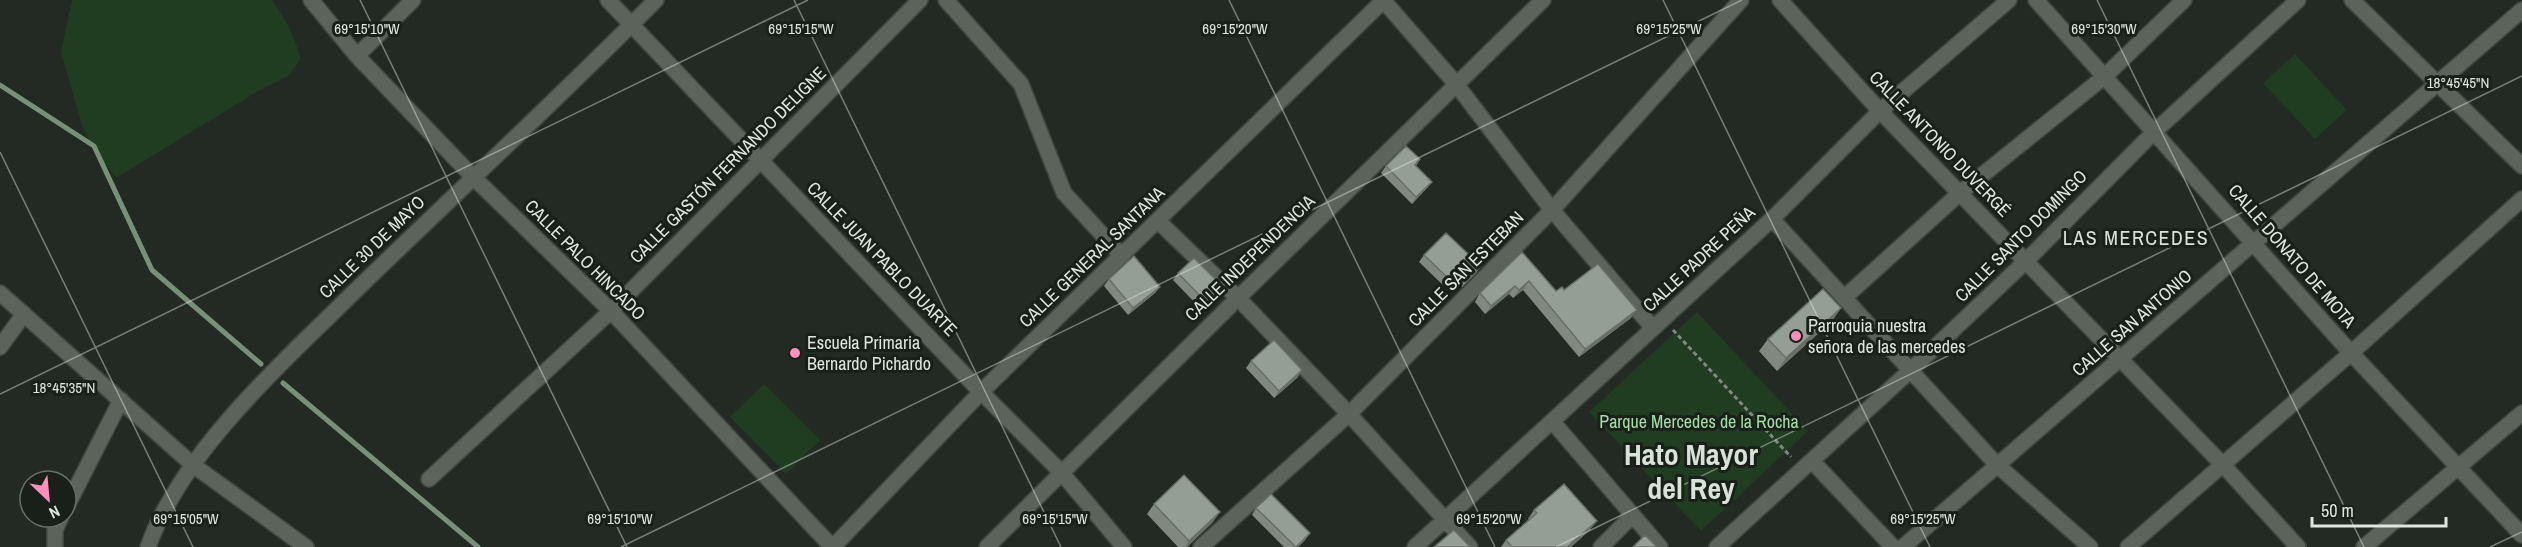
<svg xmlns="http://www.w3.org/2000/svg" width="2522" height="547" viewBox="0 0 2522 547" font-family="'Archivo Narrow',sans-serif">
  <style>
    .green { fill: #203c21 }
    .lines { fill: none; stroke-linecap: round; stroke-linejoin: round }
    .stream { stroke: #779178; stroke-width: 5 }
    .minor-casing { stroke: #3f453f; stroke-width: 18 }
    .tertiary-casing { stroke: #3f453f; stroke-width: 18 }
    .path { stroke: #818781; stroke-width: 3; stroke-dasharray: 4.5 3; stroke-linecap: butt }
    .minor { stroke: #5b635b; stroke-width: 15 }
    .tertiary { stroke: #5b635b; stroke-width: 15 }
    .wall { fill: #808880 }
    .shaded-wall { fill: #686f68 }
    .building { fill: #959e95; stroke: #686f68; stroke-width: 1.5 }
    .ticks { fill: none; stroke: #e0e5e0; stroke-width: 1.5; stroke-opacity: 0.45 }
    .poi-dot { fill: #fe8ebc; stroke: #192019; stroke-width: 2 }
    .labels { text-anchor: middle; stroke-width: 6; stroke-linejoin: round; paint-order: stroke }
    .street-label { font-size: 18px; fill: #e0e5e0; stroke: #192019 }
    .poi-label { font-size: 18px; fill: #e0e5e0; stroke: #192019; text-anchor: start }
    .park-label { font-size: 18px; fill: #a4dda5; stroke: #192019 }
    .neighbourhood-label { font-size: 20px; letter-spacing: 1.5px; fill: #d9e2d9; stroke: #192019 }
    .town-label { font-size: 30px; font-weight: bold; fill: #d9e2d9; stroke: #192019 }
    .ticks-label { font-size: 15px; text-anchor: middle; fill: #e0e5e0; stroke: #192019; stroke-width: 6; stroke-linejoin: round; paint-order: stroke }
  </style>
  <rect width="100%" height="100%" fill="#232a23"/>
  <path class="green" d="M72,0H272C286,19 294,36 301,59L288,76L260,90L116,178L92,146L82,126L61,52Z
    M2295,54L2347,110L2315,139L2263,83Z
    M1697,312L1808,431L1701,531L1589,412Z
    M764,384L820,440L786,474L730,417Z"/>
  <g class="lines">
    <path class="stream" d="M0,85L94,146L152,270L261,364
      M283,383L478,547"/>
    <g class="minor-casing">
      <path id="minor" d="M311,0L357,56L472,176L611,311L832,547
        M608,0L981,392L1061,472L1124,547
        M946,0L1021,84L1064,193L1122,256
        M1383,0L1456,84L1552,210L1653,328
        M1780,0L1880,111L2223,465L2298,547
        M2036,0L2351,353L2522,535
        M2352,0L2522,166
        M357,56L413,0
        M1772,219L1997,465L2090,547
        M1158,221L1238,298L1349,414L1470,547
        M0,293L193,465L306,547
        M1845,297L1960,193L2104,77L2184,0
        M0,347L24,314
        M1552,421L1660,547
        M1812,461L1893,547
        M429,479L611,311L920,0
        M66,508L121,400
        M55,547V530L61,517
        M148,547C182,452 281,364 352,294C453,196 557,100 656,0
        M833,547L981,392L1384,0
        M987,547L1238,298L1543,0
        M1415,547L1772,219L1880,111L2009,0
        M1601,547L1633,515
        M1717,547L1912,369L2025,262L2154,132L2298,0
        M1903,547L2522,10
        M2128,547L2351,353L2522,199
        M2364,547L2522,413"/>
    </g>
    <g class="tertiary-casing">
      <path id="tertiary" d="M1201,547L1349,414L1552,210L1741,0"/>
    </g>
    <path class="path" d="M1673,330L1791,457"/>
    <use href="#minor" class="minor"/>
    <use href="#tertiary" class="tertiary"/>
  </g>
  <path class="wall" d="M1420,159L1416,166L1432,182L1427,188L1412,204L1381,173L1386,166Z
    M1522,252L1556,291L1564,290L1631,318L1579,357L1523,290L1513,298L1509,294L1485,314L1475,302L1480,293Z
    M1424,255L1481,266L1476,273L1462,287L1453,277L1444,286L1419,262Z
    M1178,273L1218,294L1202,310L1173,280Z
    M1109,279L1160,287L1155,293L1128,315L1104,286Z
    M1841,308L1832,321L1777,371L1759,351L1768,339Z
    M1251,361L1298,377L1274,398L1246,368Z
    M1154,504L1213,522L1187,547H1178L1147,514Z
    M1256,508L1310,533L1305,540L1298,547H1284L1252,515Z
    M1534,510L1590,530L1571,547H1501L1506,540L1529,520L1528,519Z"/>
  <path class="shaded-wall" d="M1432,182L1427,188L1412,204L1416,197Z
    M1481,266L1476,273L1462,287L1467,280Z
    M1458,270L1453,277L1444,286L1449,279Z
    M1529,281L1523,290L1513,298L1519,290Z
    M1515,286L1509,294L1485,314L1491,306Z
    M1160,287L1155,293L1128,315L1133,308Z
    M1223,287L1218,294L1202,310L1207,303Z
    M1841,308L1832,321L1777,371L1786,358Z
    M1637,310L1631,318L1579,357L1585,349Z
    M1302,370L1298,377L1274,398L1279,391Z
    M1220,512L1213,522L1187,547H1185L1189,541Z
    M1597,521L1590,530L1571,547H1567Z
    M1310,533L1305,540L1298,547H1296Z"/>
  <path class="building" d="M1406,146L1420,159L1415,165L1432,182L1416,197L1386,166Z
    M1446,233L1481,266L1467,280L1458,270L1449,279L1424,255Z
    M1522,252L1556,291L1562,287L1564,290L1598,264L1637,310L1585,349L1529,281L1519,290L1515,286L1491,306L1480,293Z
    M1134,256L1160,287L1133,308L1109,279Z
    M1194,258L1223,287L1207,303L1178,273Z
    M1823,289L1841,308L1786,358L1768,339Z
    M1274,340L1302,370L1279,391L1251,361Z
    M1184,475L1220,512L1189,541L1154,504Z
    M1564,484L1597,521L1567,547H1512L1506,540L1537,513L1534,510Z
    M1271,494L1310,533L1296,547L1256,508Z
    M1454,530L1470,547H1434Z
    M1645,535L1657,547H1633Z"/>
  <path class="ticks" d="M360,0L627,547M794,0L1061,547M1229,0L1495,547M1663,0L1930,547M2097,0L2364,547M0,152L193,547M0,394L808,0M621,547L1742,0M1556,547L2522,76M2490,547L2522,532"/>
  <g class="poi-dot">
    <circle cx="1796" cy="336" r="6"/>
    <circle cx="795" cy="353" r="6"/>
  </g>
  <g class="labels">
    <g class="street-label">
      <text transform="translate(1940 144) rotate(46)" y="6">CALLE ANTONIO DUVERGÉ</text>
      <text transform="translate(728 165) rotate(-45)" y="6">CALLE GASTÓN FERNANDO DELIGNE</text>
      <text transform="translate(2021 236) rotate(-45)" y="6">CALLE SANTO DOMINGO</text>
      <text transform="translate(372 247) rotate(-44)" y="6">CALLE 30 DE MAYO</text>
      <text transform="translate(2292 256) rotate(49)" y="6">CALLE DONATO DE MOTA</text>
      <text transform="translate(1092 257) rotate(-44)" y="6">CALLE GENERAL SANTANA</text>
      <text transform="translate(1250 258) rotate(-44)" y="6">CALLE INDEPENDENCIA</text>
      <text transform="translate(882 259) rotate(46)" y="6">CALLE JUAN PABLO DUARTE</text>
      <text transform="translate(1699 259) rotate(-43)" y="6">CALLE PADRE PEÑA</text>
      <text transform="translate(585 260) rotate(45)" y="6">CALLE PALO HINCADO</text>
      <text transform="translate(1466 269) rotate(-45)" y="6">CALLE SAN ESTEBAN</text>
      <text transform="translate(2132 323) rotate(-41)" y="6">CALLE SAN ANTONIO</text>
    </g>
    <g class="poi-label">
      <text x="1808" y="332">Parroquia nuestra<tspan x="1808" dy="21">señora de las mercedes</tspan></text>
      <text x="807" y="349">Escuela Primaria<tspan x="807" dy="21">Bernardo Pichardo</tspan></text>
    </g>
    <g class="park-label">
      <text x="1699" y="428">Parque Mercedes de la Rocha</text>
    </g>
    <g class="neighbourhood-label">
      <text x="2136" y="245">LAS MERCEDES</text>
    </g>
    <g class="town-label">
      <text x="1691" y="465">Hato Mayor<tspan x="1691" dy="34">del Rey</tspan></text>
    </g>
  </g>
  <g class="ticks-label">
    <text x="367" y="34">69°15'10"W</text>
    <text x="1235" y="34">69°15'20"W</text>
    <text x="1669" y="34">69°15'25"W</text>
    <text x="801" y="34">69°15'15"W</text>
    <text x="2104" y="34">69°15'30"W</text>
    <text x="2458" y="88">18°45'45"N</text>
    <text x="64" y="393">18°45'35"N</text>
    <text x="186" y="524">69°15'05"W</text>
    <text x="620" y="524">69°15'10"W</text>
    <text x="1055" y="524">69°15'15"W</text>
    <text x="1489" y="524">69°15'20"W</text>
    <text x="1923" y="524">69°15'25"W</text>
  </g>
  <g transform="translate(48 499) rotate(154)"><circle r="28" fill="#192019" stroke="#696f69" stroke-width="1.5"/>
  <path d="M0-4.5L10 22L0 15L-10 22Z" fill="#fe8ebc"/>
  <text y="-9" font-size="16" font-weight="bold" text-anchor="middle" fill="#e0e5e0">N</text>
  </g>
  <path d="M2312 517v9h134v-9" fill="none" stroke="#e0e5e0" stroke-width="3"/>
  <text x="2321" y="517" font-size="18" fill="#e0e5e0" stroke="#192019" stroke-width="4.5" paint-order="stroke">50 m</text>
</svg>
